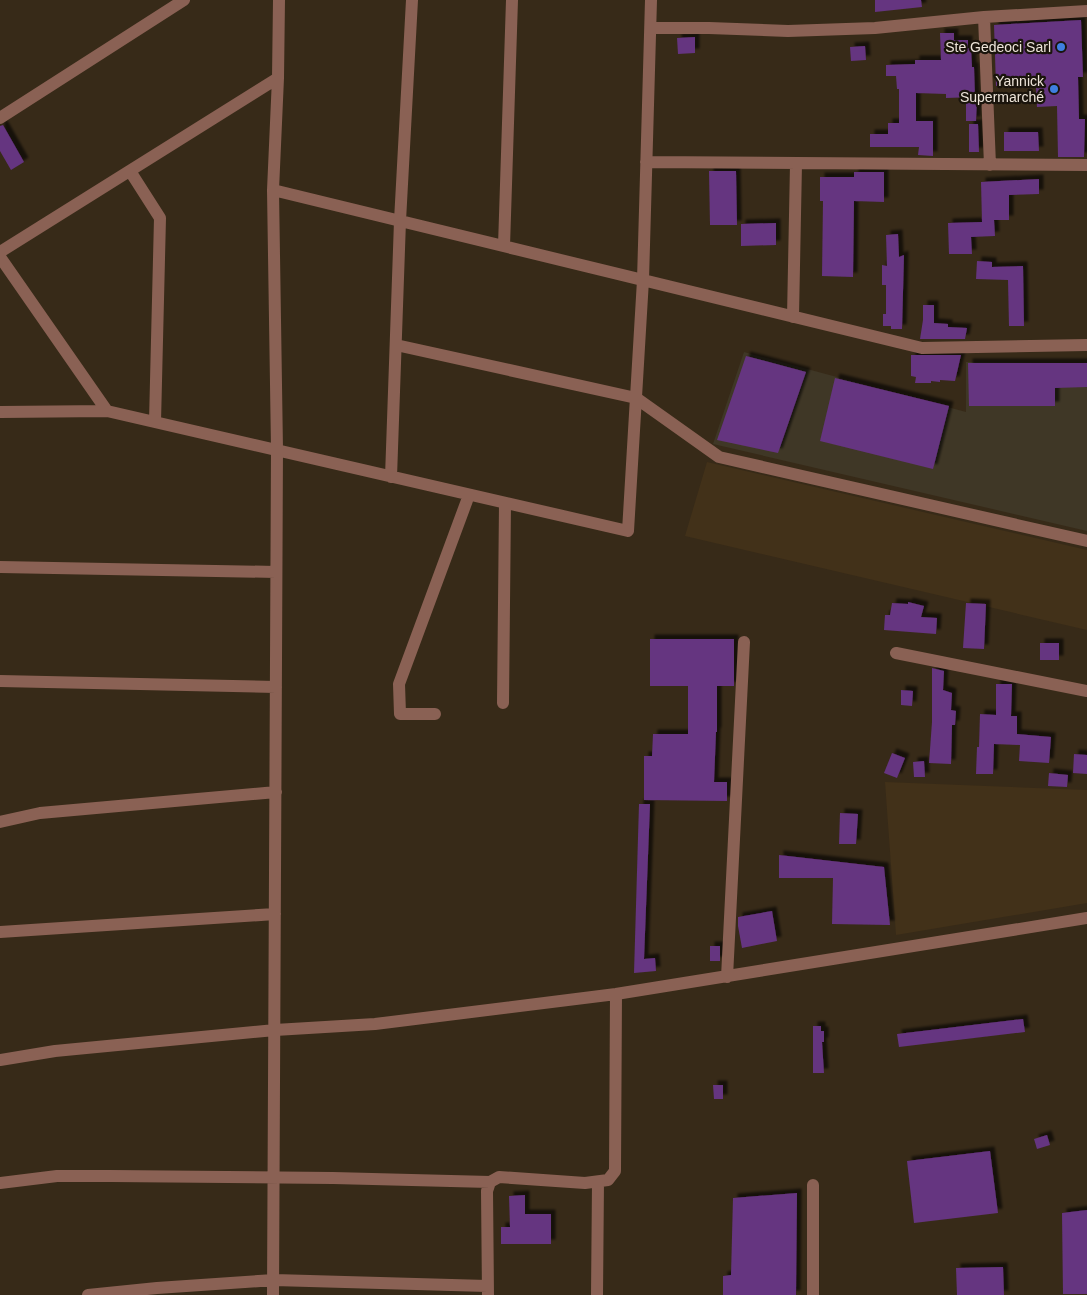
<svg xmlns="http://www.w3.org/2000/svg" width="1087" height="1295" viewBox="0 0 1087 1295" font-family="Helvetica,sans-serif">
  <style>
    .built { fill: #423119 }
    .industrial { fill: #3f3726 }
    .building { fill: #653480; filter: url(#shadow) }
    .lines { fill: none; stroke-linecap: round; stroke-linejoin: round }
    .minor { stroke: #8a6154; stroke-width: 12 }
    .shop-dot { fill: #3f7fe0; stroke: #1a140c; stroke-width: 2 }
    .labels { text-anchor: middle; stroke-width: 4.5; stroke-linejoin: round; paint-order: stroke }
    .poi-label { font-size: 14px; fill: #ede4d9; stroke: #1a140c; text-anchor: end }
  </style>
  <defs>
    <filter id="shadow"><feDropShadow dx="4.5" dy="-4.5" stdDeviation="1" flood-color="#0009"/></filter>
  </defs>
  <rect width="100%" height="100%" fill="#372a18"/>
  <path class="built" d="M707,462L1087,550V630L685,536Z
    M885,782L1087,790V903L896,935Z"/>
  <path class="industrial" d="M744,352L966,412V362L1087,363V531L713,444Z"/>
  <path class="building" d="M875,0H921L922,7L875,12Z
    M1081,20L1083,77H1078L1079,119H1085L1084,157H1058L1057,106L1037,107L1036,87L1008,88V85L996,86L994,25Z
    M940,33H954V40H968V48H971L972,67H974L975,97L946,98V94L916,93V121H933V156L918,155L919,147H870V134H888V123H899V89H897L896,76H886V65L915,64V60H941Z
    M695,37V53L678,54L677,38Z
    M865,46L866,60L851,61L850,47Z
    M966,97H977L976,121H966Z
    M969,124H978L979,152H969Z
    M3,125L24,162L11,170L0,151V126Z
    M1004,132H1038L1039,151H1004Z
    M709,171H736L737,225H710Z
    M854,172H884V202L854,201L853,277L822,276L823,201H820V177H854Z
    M1039,179V194L1009,195V220H994L995,236L971,237L972,254H949L948,223L982,222L981,182Z
    M776,223V245L741,246V224Z
    M898,234L899,257L904,255L902,329H891V326H883V314H886V285H882V265L887,266L886,235Z
    M977,261L992,262V267L1023,266L1024,326H1009L1008,280L976,279Z
    M923,305H934V323L948,324V327L967,328L965,339H920L923,320Z
    M911,355H961L955,381L940,380V382L931,381V383H915L916,377L911,376Z
    M746,356L806,372L778,453L717,440Z
    M968,363H1087V387L1055,388V406H969Z
    M835,378L949,406L933,469L820,441Z
    M908,602L924,606L921,617L937,618L936,634L884,630L885,615H890L892,603L908,604Z
    M966,603L986,604L984,649L963,648Z
    M650,639H734V686H717V732H716L714,782H727V801L644,800V756H652L653,734H688V686H650Z
    M1040,643H1059V660H1040Z
    M932,668L944,671L943,690L952,693L951,710L956,711L955,725H952L951,764L929,763L932,722Z
    M996,684H1012L1011,716H1017V734L1051,737L1049,763L1019,761L1020,745L994,744L993,774H976L977,747H979L980,714L996,715Z
    M901,690L913,691L912,706L901,705Z
    M892,753L905,758L897,778L884,773Z
    M1074,754L1087,755V774L1073,773Z
    M924,761L925,777H914L913,762Z
    M1049,773L1068,775L1067,787L1048,786Z
    M639,804H650L644,959L655,958L656,971L634,973Z
    M840,813L858,814L856,844H839Z
    M779,855L884,867L890,925L832,924L833,878H779Z
    M772,911L777,941L742,948L738,926V917Z
    M710,946H720V961H710Z
    M1023,1019L1025,1032L899,1047L897,1034Z
    M813,1026H821V1031H824V1042H822L824,1073H813Z
    M713,1085H723V1099H714Z
    M1047,1135L1050,1145L1037,1149L1034,1139Z
    M990,1151L998,1213L914,1223L907,1161Z
    M797,1193L796,1295H723V1276L731,1275L733,1198Z
    M525,1195V1214H551V1244H501V1227H510L509,1196Z
    M1087,1210V1294H1063L1062,1213Z
    M1003,1267L1004,1295H957L956,1268Z"/>
  <g class="lines">
    <path class="minor" d="M984,17L990,165
      M651,28H709L788,31L875,28L984,17L1087,11
      M0,118L184,0
      M646,162L1087,165
      M130,171L160,218L155,422
      M273,190L922,348L1087,345
      M504,246L512,0
      M0,252L278,78
      M0,257L107,411
      M793,317L796,164
      M396,345L636,398L719,457L1087,541
      M0,412L107,411L628,531L643,280L651,0
      M391,477L400,221L412,0
      M0,567L276,572
      M896,653L1087,691
      M0,681L276,687
      M503,703L505,503
      M435,714H400L399,684L469,495
      M0,822L40,813L276,792
      M0,932L275,914
      M727,977L744,642
      M0,1060L55,1051L275,1030L375,1024L616,994L1087,918
      M0,1183L57,1176H111L333,1178L490,1182L499,1177L585,1183L608,1180L615,1171L616,994
      M88,1295L157,1288L274,1280L487,1286
      M273,1295L277,449L273,190L278,78L279,0
      M488,1295L487,1191L490,1182
      M597,1295L598,1182
      M813,1295V1185"/>
  </g>
  <g class="shop-dot">
    <circle cx="1061" cy="47" r="5"/>
    <circle cx="1054" cy="89" r="5"/>
  </g>
  <g class="labels">
    <g class="poi-label">
      <text x="1051" y="52">Ste Gedeoci Sarl</text>
      <text x="1044" y="86">Yannick<tspan x="1044" dy="16">Supermarché</tspan></text>
    </g>
  </g>
</svg>
